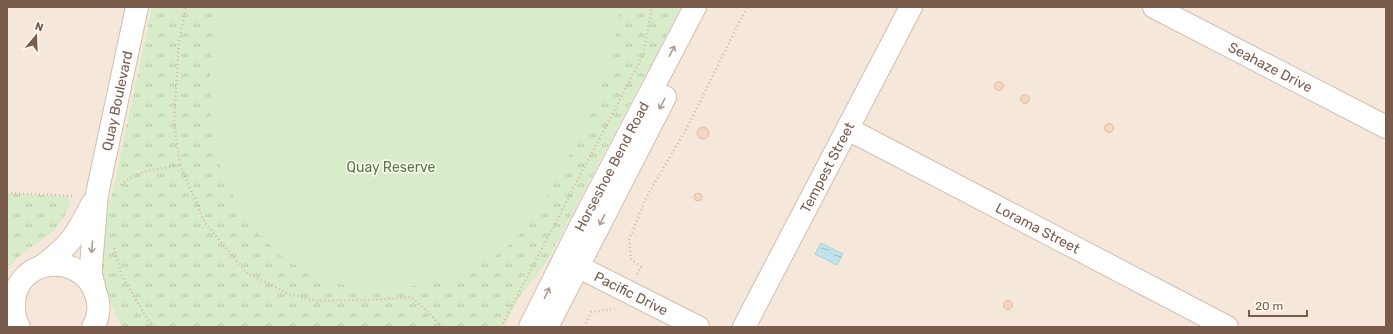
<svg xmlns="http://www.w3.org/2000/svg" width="1393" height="334" viewBox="0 0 1393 334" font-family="Rubik,sans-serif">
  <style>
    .residential { fill: #f5e8da }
    .grass { fill: url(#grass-tufts) }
    .pitch { fill: #d8ecc9 }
    .water { fill: url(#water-ripples); stroke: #a5d3da }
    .building { fill: #f3d5c3; stroke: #e6bba3 }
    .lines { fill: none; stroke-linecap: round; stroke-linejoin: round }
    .minor-casing { stroke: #d1beb0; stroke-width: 24 }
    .path { stroke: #d9b8a5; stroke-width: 2.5; stroke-dasharray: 1 3; stroke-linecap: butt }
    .minor { stroke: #fff; stroke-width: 22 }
    .oneway { stroke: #af9d94 }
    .labels { text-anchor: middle; stroke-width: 3; stroke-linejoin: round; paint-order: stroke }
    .street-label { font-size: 14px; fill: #7a5c4d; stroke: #fffaf3 }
    .park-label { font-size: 14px; fill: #537a41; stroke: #fffaf3 }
  </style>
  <defs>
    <pattern id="grass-tufts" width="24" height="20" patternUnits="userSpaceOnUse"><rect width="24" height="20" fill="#d8ecc9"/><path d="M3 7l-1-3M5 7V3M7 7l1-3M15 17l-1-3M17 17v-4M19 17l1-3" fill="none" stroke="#b4c2a5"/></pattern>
    <pattern id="water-ripples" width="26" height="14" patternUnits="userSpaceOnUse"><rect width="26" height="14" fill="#bfe3e8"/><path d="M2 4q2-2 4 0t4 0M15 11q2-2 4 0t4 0" fill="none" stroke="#a0bbbe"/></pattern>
  </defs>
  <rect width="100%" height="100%" fill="#fdf6ec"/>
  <path class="residential" d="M7,7H1386V327H7Z"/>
  <path class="grass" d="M152,7H681L546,263L520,296L504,327H123C112,314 100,269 101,252C103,226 112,194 118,168C129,114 141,61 152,7Z
    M7,193L68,197L70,204C67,210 64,218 60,224C45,243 18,249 7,272Z"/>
  <path class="pitch" d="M220,7H618V22L613,54L589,118L539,211L515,240L489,261L451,277L406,288L364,291L323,279L287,261L257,233L235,200L219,163L212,129L210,84L211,50Z"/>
  <path class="water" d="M821,243L843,254L837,265L815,254Z"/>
  <path class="building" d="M994.5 86a4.5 4.5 0 1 1 9 0a4.5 4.5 0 1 1-9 0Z
    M1020.5 99a4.5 4.5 0 1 1 9 0a4.5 4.5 0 1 1-9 0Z
    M1104.5 128a4.5 4.5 0 1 1 9 0a4.5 4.5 0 1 1-9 0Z
    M697 133a6 6 0 1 1 12 0a6 6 0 1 1-12 0Z
    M694 197a4 4 0 1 1 8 0a4 4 0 1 1-8 0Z
    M1003.5 305a4.5 4.5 0 1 1 9 0a4.5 4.5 0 1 1-9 0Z"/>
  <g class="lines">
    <g class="minor-casing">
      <g id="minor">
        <path id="s1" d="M1154,7L1386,127"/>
        <path id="s2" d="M848,129L1227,327"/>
        <path id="s3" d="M565,260L698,327"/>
        <path d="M42,266C70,246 77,234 92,204"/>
        <path id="s4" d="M94,286L91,275V266L97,194L137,7"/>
        <path d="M19,327C15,321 14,314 14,306C13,258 80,249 96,294C100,304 99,318 93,327"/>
        <path id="s5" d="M530,327L580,227L695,7"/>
        <path d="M547,327L665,97"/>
        <path id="s6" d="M744,327L911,7"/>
      </g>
    </g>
    <path class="path" d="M180,165L205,223L247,273L289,294L317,301L371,300L411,297L427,311L442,327
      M121,185C136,170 160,169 180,165L174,121L179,41L186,7
      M7,193L74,196
      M114,248L122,275L147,319L156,327
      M637,274L641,267L631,259L629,240L646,198L688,126L747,7
      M501,327L643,55L652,7
      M584,327L591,312L615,309"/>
    <use href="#minor" class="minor"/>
  </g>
  <defs><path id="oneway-shaft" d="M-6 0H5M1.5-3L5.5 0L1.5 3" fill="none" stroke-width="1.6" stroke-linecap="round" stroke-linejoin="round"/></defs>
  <g class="oneway">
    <use href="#oneway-shaft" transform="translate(672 51) rotate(-62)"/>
    <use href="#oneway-shaft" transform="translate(662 104) rotate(117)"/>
    <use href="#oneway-shaft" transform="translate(602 220) rotate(117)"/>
    <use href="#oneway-shaft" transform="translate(92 247) rotate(95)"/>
    <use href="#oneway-shaft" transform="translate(547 293) rotate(-64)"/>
  </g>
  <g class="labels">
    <g class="street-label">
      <text dy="5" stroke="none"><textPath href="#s1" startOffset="131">Seahaze Drive</textPath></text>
      <text dy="5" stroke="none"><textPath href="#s4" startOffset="188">Quay Boulevard</textPath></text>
      <text dy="5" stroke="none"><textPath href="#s5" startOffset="180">Horseshoe Bend Road</textPath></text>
      <text dy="5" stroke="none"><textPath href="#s6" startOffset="180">Tempest Street</textPath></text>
      <text dy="5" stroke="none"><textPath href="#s2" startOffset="214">Lorama Street</textPath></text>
      <text dy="5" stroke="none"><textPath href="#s3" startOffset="74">Pacific Drive</textPath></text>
    </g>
    <g class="park-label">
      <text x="391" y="172">Quay Reserve</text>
    </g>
  </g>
  <rect width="1393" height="334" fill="none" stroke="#7a5c4d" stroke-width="16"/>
  <g transform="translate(36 36) rotate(19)" stroke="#fffaf3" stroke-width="3" paint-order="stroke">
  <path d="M0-3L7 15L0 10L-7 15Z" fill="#7a5c4d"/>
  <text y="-6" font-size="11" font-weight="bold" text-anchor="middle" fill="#7a5c4d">N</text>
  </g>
  <path d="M1249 310v6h58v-6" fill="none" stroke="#7a5c4d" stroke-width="2"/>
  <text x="1255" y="310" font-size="12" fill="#7a5c4d" stroke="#fffaf3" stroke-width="3" paint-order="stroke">20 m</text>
</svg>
